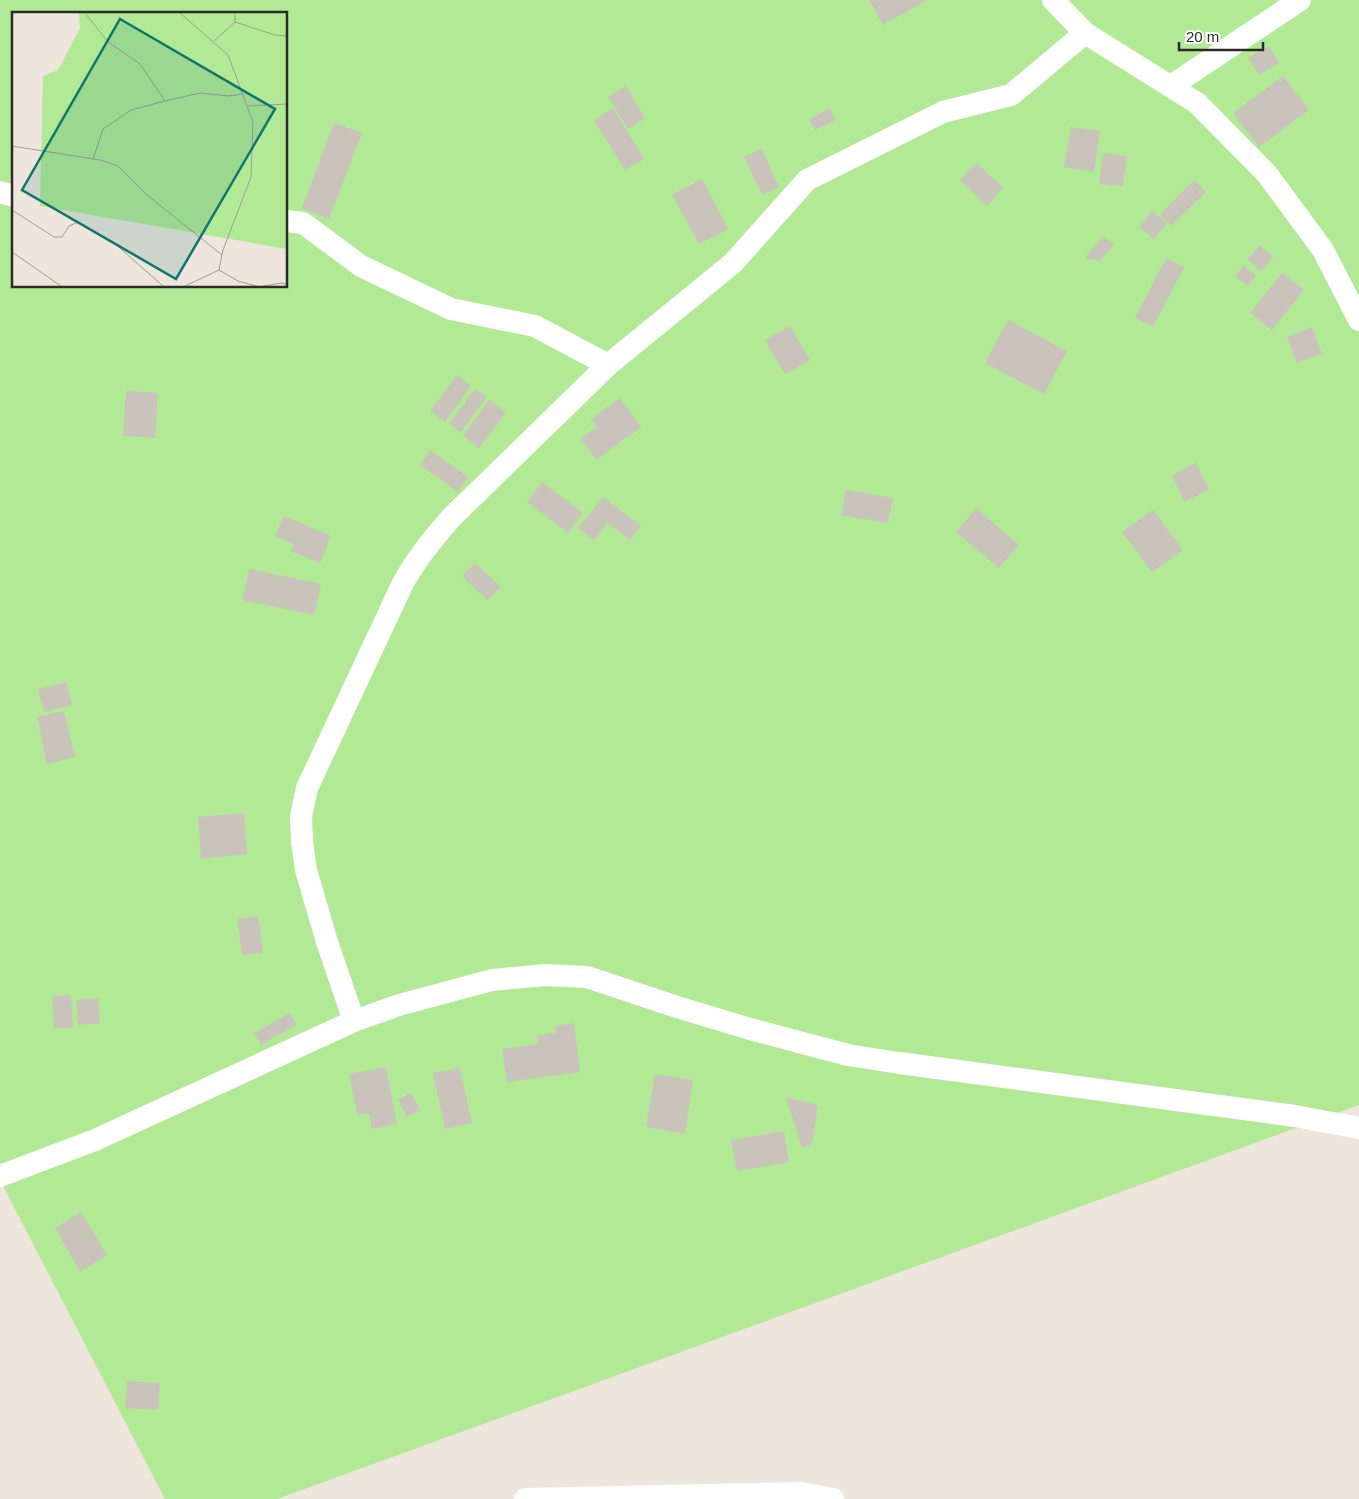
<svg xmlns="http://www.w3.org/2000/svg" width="1359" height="1499" viewBox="0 0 1359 1499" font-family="Helvetica,sans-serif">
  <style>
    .green { fill: #b2e994; fill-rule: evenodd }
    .building { fill: #c9c3bc }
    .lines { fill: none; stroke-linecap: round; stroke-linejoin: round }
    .minor { stroke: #fff; stroke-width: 22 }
    .inset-road { fill: none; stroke: #a09b95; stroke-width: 1 }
    .view { fill: #0f766e; fill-opacity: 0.15; stroke: #0f766e; stroke-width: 2.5 }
    .inset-edge { fill: none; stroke: #2b2b2b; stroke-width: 2.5 }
  </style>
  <rect width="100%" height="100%" fill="#eee6dc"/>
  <path class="green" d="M0,0H1359V1105L277,1499H165L0,1180ZM14,14H286V286H14Z"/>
  <path class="building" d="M869,0H927L883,25Z
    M1269,46L1279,63L1259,75L1248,58Z
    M1283,76L1309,110L1259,147L1233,113Z
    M626,86L645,118L628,129L608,97Z
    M613,108L644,159L625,170L594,120Z
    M830,108L836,120L815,130L809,119Z
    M334,123L362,133L329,219L302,208Z
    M1071,127L1100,131L1094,172L1064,167Z
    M762,149L779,187L762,195L744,157Z
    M1103,153L1127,156L1123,186L1099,184Z
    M976,163L1003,187L987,206L960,180Z
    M702,179L728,229L699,244L672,195Z
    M1194,180L1206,192L1171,226L1160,214Z
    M1152,211L1167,223L1154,239L1139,227Z
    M1103,236L1114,244L1100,261L1085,258Z
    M1260,245L1273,257L1261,271L1247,259Z
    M1166,258L1184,267L1153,327L1135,318Z
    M1244,265L1256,276L1248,286L1235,276Z
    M1282,273L1304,290L1272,330L1250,313Z
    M1008,320L1067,351L1044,394L985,363Z
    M790,326L810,360L785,374L765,340Z
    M1312,327L1322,354L1297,363L1287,337Z
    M457,375L471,386L445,422L430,411Z
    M475,389L487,397L461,432L449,424Z
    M126,391L158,393L155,438L123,436Z
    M620,398L641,427L596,460L581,439L597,427L591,419Z
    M489,400L506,413L479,448L463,436Z
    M430,450L468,477L458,492L420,465Z
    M1196,463L1209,490L1184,502L1172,475Z
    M542,482L583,513L568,533L527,502Z
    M846,490L893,498L888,523L841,515Z
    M603,497L641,526L630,540L608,523L594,540L578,528Z
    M976,508L1019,545L999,568L956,532Z
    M1153,510L1183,550L1152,572L1122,532Z
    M284,516L331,536L320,563L291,551L294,544L275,536Z
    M475,563L501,587L487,600L462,576Z
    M249,569L321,584L314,615L242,600Z
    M66,682L72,705L44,712L38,689Z
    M64,711L75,757L47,764L37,717Z
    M244,813L247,854L201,859L198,817Z
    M258,916L263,953L242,955L237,919Z
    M71,995L73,1027L54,1029L52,996Z
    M98,998L100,1023L78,1025L76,1000Z
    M290,1013L296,1025L261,1045L254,1033Z
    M574,1023L580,1072L507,1082L502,1049L538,1044L537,1035L556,1033L555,1026Z
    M386,1067L397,1124L372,1129L369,1113L357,1115L349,1074Z
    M460,1068L472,1123L445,1129L433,1073Z
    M655,1074L693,1080L685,1134L646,1127Z
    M411,1093L420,1110L407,1117L398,1099Z
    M786,1097L818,1105L812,1144L802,1148Z
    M784,1131L789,1162L737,1171L731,1140Z
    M81,1212L107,1255L80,1272L55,1228Z
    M127,1381L160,1383L158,1410L125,1408Z"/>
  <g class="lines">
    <path class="minor" d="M1053,0L1085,33L1197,103L1267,174L1323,250L1359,320
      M1171,86L1300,0
      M0,192L14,196
      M286,221L303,223L361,266L451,309L535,326L608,365L733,263L807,180L943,112L1011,95L1085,33
      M354,1021L327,942L306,870L302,842L301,816L307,788L403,583C417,558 433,538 452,517L608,365
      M0,1176L95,1140L354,1021L399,1005L492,980L545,975L587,977L677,1007L750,1029L848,1055L899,1063L1295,1116L1359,1128
      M525,1499L801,1493L833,1499"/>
  </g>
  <g transform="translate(12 12)">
    <rect width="275" height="275" fill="#eee6dc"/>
    <path d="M67,1H275V237L28,194L31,64L46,58L68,16Z" fill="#b2e994"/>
    <path class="inset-road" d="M73,1L96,30L128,52L153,89L188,81L217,84L230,82M168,1L216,43L241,110L239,165L211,238L207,258M223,10L263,23L275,24M202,29L223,10V1M236,94L275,92M0,134L88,148L106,154L135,183L210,243M81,147L91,117L119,98L153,89M0,198L42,225H50L57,214L66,210L101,230L151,274M0,240L49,274M173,274L207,258L226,269L244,274M251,274L270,271L275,273"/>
    <path class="view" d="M108,7L263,97L164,267L10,178Z"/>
    <rect width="275" height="275" class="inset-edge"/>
  </g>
  <path d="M1179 42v8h84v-8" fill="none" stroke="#2b2b2b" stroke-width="2.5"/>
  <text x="1186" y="42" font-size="15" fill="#2b2b2b" stroke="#ffffff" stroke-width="4" paint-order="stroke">20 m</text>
</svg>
